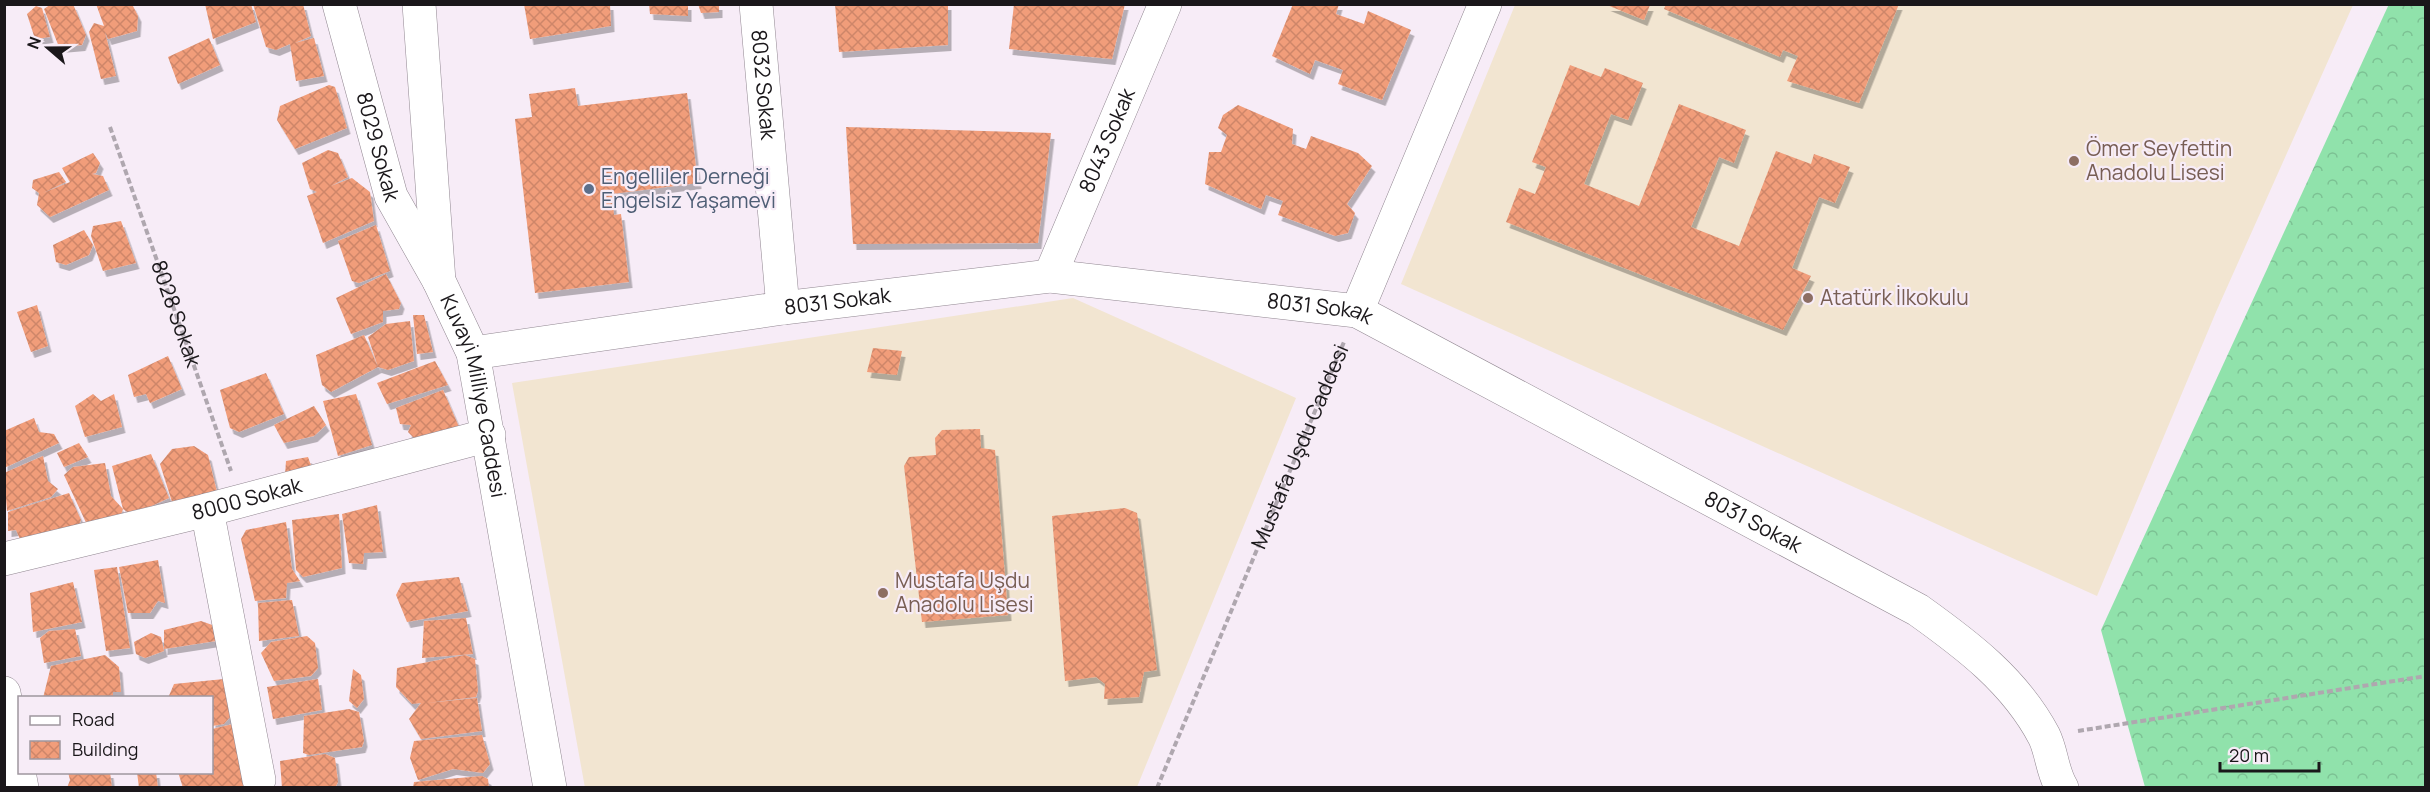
<svg xmlns="http://www.w3.org/2000/svg" width="2430" height="792" viewBox="0 0 2430 792" font-family="Manrope,sans-serif">
  <style>
    .education { fill: #f2e5d1 }
    .forest { fill: url(#forest-crowns) }
    .building { fill: url(#building-cross-hatch); filter: url(#shadow) }
    .lines { fill: none; stroke-linecap: round; stroke-linejoin: round }
    .minor-casing { stroke: #918791; stroke-width: 34 }
    .major-casing { stroke: #918791; stroke-width: 34 }
    .path { stroke: #afa7af; stroke-width: 4; stroke-dasharray: 6 3; stroke-linecap: butt }
    .minor { stroke: #fff; stroke-width: 33 }
    .major { stroke: #fff; stroke-width: 33 }
    .education-dot { fill: #8d6e63; stroke: #f7ecf7; stroke-width: 2 }
    .service-dot { fill: #5c6f8a; stroke: #f7ecf7; stroke-width: 2 }
    .labels { text-anchor: middle; stroke-width: 4.5; stroke-linejoin: round; paint-order: stroke }
    .street-label { font-size: 21px; fill: #1a171a; stroke: #f7ecf7 }
    .education-label { font-size: 21px; fill: #785e54; stroke: #f7ecf7; text-anchor: start }
    .service-label { font-size: 21px; fill: #4e5e75; stroke: #f7ecf7; text-anchor: start }
  </style>
  <defs>
    <pattern id="forest-crowns" width="20" height="18" patternUnits="userSpaceOnUse" patternTransform="scale(1.5)"><rect width="20" height="18" fill="#90e2ab"/><path d="M2 6a3 3 0 1 1 6 0M12 15a3 3 0 1 1 6 0" fill="none" stroke="#7cc193"/></pattern>
    <pattern id="building-cross-hatch" width="8" height="8" patternUnits="userSpaceOnUse" patternTransform="scale(1.5)"><rect width="8" height="8" fill="#f19d7a"/><path d="M0 0l8 8M0 8l8-8" fill="none" stroke="#ce8669"/></pattern>
    <filter id="shadow"><feDropShadow dx="3.5" dy="6" stdDeviation="0" flood-color="#0004"/></filter>
  </defs>
  <rect width="100%" height="100%" fill="#f7ecf7"/>
  <path class="education" d="M1515,5H2353L2216,312L2097,596L1401,284Z
    M1073,298L1296,398L1137,787L585,788L512,383Z"/>
  <path class="forest" d="M2389,4L2426,5L2425,787H2145L2101,630Z"/>
  <path class="building" d="M51,4H73L86,35L82,45L59,47L44,9Z
    M96,4H132L138,16L137,31L108,39L105,32L116,76L101,79L89,32L94,23L104,26Z
    M205,4H251L256,22L213,39Z
    M253,4H303L311,36L295,43L314,38L324,76L296,81L290,44L276,50L266,47Z
    M524,4H610L611,26L530,39Z
    M649,4H688V16L650,14Z
    M698,4H719V12L701,13Z
    M835,4H948V45L839,52Z
    M1014,4H1125L1112,59L1009,49Z
    M1293,4H1339L1336,14L1364,24L1368,11L1411,30L1382,100L1338,84L1343,70L1315,60L1310,74L1272,56Z
    M1666,4H1899L1859,103L1787,81L1798,56L1783,50L1780,57L1664,9Z
    M1607,5H1650L1644,20Z
    M36,6L42,8L50,37L35,39L27,14Z
    M209,38L220,65L178,84L168,57Z
    M1570,65L1601,77L1605,68L1643,83L1628,120L1611,114L1584,184L1639,206L1679,104L1746,130L1734,163L1719,157L1691,227L1739,246L1776,151L1811,164L1814,154L1850,167L1835,203L1819,197L1792,268L1811,276L1783,330L1506,222L1519,188L1535,194L1546,167L1532,162Z
    M329,85L335,87L347,128L295,149L277,120L280,106Z
    M575,88L578,106L687,93L698,183L612,194L614,215L621,214L629,282L535,293L515,119L532,117L529,94Z
    M1238,105L1293,129L1292,144L1306,149L1311,136L1358,153L1372,166L1347,204L1355,213L1348,233L1335,236L1278,215L1283,201L1266,195L1261,209L1205,184L1209,152H1221L1227,135L1218,128L1223,115Z
    M846,127L1051,133L1038,243L853,244Z
    M328,150L338,153L348,177L331,186L352,178L370,192L374,221L323,243L307,196L317,192L310,189L302,163Z
    M93,153L100,163L96,173L92,174L103,176L109,190L50,217L37,205L39,193L32,188L33,180L59,172L66,182L43,193L70,182L62,168Z
    M121,221L136,263L103,271L91,236L93,226Z
    M376,225L390,271L359,283L352,281L338,241Z
    M84,230L93,245L89,255L66,265L56,262L53,245Z
    M386,274L401,303L399,309L383,311V322L351,334L336,298Z
    M37,305L48,346L31,352L17,312Z
    M413,315H424L433,352L417,354Z
    M410,321L414,361L388,370L378,367L368,337L386,324Z
    M364,335L378,367L331,392L322,385L316,355Z
    M873,348L902,351L897,375L867,372Z
    M168,356L182,389L150,403L146,394L134,397L128,375Z
    M435,361L448,385L387,404L377,383Z
    M266,373L284,414L239,432L230,428L220,390Z
    M443,390L459,427L419,443L408,432L411,425L400,424L396,408Z
    M93,394L101,401L114,394L122,427L85,437L75,406Z
    M356,394L372,445L338,456L323,401Z
    M314,406L326,425L314,436L284,443L274,425Z
    M34,418L39,432L54,434L59,443L4,468V431Z
    M980,429L981,448L995,450L1008,615L922,622L904,466L909,457L936,455L935,438L942,430Z
    M79,443L88,457L64,467L57,453Z
    M194,446L208,455L217,492L172,502L160,464L172,449Z
    M151,454L169,498L132,515L123,509L120,518L89,529L64,475L73,467L105,463L111,496L123,509L112,466Z
    M43,456L48,481L58,489L51,497L7,511L4,473Z
    M308,457L313,471L285,475L286,461Z
    M69,493L81,520L77,530L22,544L16,530L8,531V512Z
    M377,505L383,552L364,553L363,564L349,563L342,514Z
    M1125,508L1137,513L1157,670L1144,672L1139,697L1104,699L1105,684L1096,677L1065,681L1052,516Z
    M339,514L342,568L303,577L296,570L292,520Z
    M286,522L292,569L300,581L287,583L286,598L255,601L241,539L246,530Z
    M158,560L165,603L158,601L150,613H128L119,567Z
    M117,567L130,648L106,651L94,570Z
    M459,577L468,611L407,622L396,595L402,583Z
    M73,582L82,622L33,632L30,593Z
    M292,600L299,636L259,641L258,603Z
    M466,618L473,654L422,658L424,621Z
    M201,621L218,627L216,641L164,649V630Z
    M75,629L81,656L44,663L40,638L49,631Z
    M151,633L161,637L164,651L145,658L136,654L134,642Z
    M307,636L315,643L318,668L311,676L274,681L261,653L271,642Z
    M105,655L119,667L121,692H113V698H43L51,666Z
    M465,655L475,659L478,691L476,697L427,703L477,698L482,731L421,739L409,719L421,703L412,704L396,687L397,668Z
    M353,669L361,675L364,699L357,708L349,701Z
    M224,679L231,716L224,724L212,726V698H168L174,684Z
    M318,679L322,710L273,719L267,687Z
    M349,709L359,712L364,741L362,747L309,755L303,753L304,716Z
    M233,724L242,751L238,761L245,763L247,788H183L178,772H212V729Z
    M482,735L490,764L483,773L453,769L418,780L410,758L414,741Z
    M325,754L335,758L338,782L335,788H282L280,761Z
    M68,772H110L112,788H67L70,780Z
    M137,772H156L158,788H139Z
    M482,776L488,779L489,788H413L414,782Z"/>
  <g class="lines">
    <g class="minor-casing">
      <g id="minor">
        <path id="s3" d="M339,4L391,196L439,281"/>
        <path id="s4" d="M756,4L783,308"/>
        <path id="s5" d="M1050,276L1165,4"/>
        <path d="M1357,311L1485,4"/>
        <path id="s6" d="M473,353L783,308L1050,276L1357,311L1918,610C1967,645 2015,681 2044,736C2052,752 2052,772 2062,788"/>
        <path d="M207,510L259,780"/>
        <path id="s7" d="M4,559L207,510L489,435"/>
        <path d="M4,693L22,788"/>
      </g>
    </g>
    <g class="major-casing">
      <g id="major">
        <path id="s8" d="M419,4L439,281L473,353L550,788"/>
      </g>
    </g>
    <g class="path">
      <path id="s1" d="M110,127L231,471"/>
      <path d="M2078,731L2426,676"/>
      <path id="s2" d="M1157,788L1344,342"/>
    </g>
    <use href="#minor" class="minor"/>
    <use href="#major" class="major"/>
  </g>
  <g class="education-dot">
    <circle cx="2074" cy="161" r="6"/>
    <circle cx="1808" cy="298" r="6"/>
    <circle cx="883" cy="593" r="6"/>
  </g>
  <circle class="service-dot" cx="589" cy="189" r="6"/>
  <g class="labels">
    <g class="street-label">
      <text dy="7" stroke="none"><textPath href="#s4" startOffset="81">8032 Sokak</textPath></text>
      <text dy="7" stroke="none"><textPath href="#s5" startOffset="147">8043 Sokak</textPath></text>
      <text dy="7" stroke="none"><textPath href="#s3" startOffset="148">8029 Sokak</textPath></text>
      <text dy="7" stroke="none"><textPath href="#s6" startOffset="368">8031 Sokak</textPath></text>
      <text dy="7" stroke="none"><textPath href="#s6" startOffset="854">8031 Sokak</textPath></text>
      <text dy="7" stroke="none"><textPath href="#s1" startOffset="198">8028 Sokak</textPath></text>
      <text dy="7" stroke="none"><textPath href="#s8" startOffset="399">Kuvayi Milliye Caddesi</textPath></text>
      <text dy="7" stroke="none"><textPath href="#s2" startOffset="370">Mustafa Uşdu Caddesi</textPath></text>
      <text dy="7" stroke="none"><textPath href="#s7" startOffset="250">8000 Sokak</textPath></text>
      <text dy="7" stroke="none"><textPath href="#s6" startOffset="1340">8031 Sokak</textPath></text>
    </g>
    <g class="education-label">
      <text x="2086" y="156">Ömer Seyfettin<tspan x="2086" dy="24">Anadolu Lisesi</tspan></text>
      <text x="1820" y="305">Atatürk İlkokulu</text>
      <text x="895" y="588">Mustafa Uşdu<tspan x="895" dy="24">Anadolu Lisesi</tspan></text>
    </g>
    <g class="service-label">
      <text x="601" y="184">Engelliler Derneği<tspan x="601" dy="24">Engelsiz Yaşamevi</tspan></text>
    </g>
  </g>
  <rect width="2430" height="792" fill="none" stroke="#1a171a" stroke-width="12"/>
  <rect x="18" y="696" width="195" height="78" fill="#f7ecf7" stroke="#9f979f" stroke-width="1.5"/>
  <rect x="30" y="716" width="30" height="9" fill="#ffffff" stroke="#9f979f" stroke-width="1.5"/>
  <text x="72" y="726" font-size="18" fill="#1a171a">Road</text>
  <rect x="30" y="741" width="30" height="18" fill="url(#building-cross-hatch)" stroke="#9f979f" stroke-width="1.5"/>
  <text x="72" y="756" font-size="18" fill="#1a171a">Building</text>
  <g transform="translate(48 48) rotate(290)" stroke="#f7ecf7" stroke-width="4.5" paint-order="stroke">
  <path d="M0-4.5L10 22L0 15L-10 22Z" fill="#1a171a"/>
  <text y="-9" font-size="16" font-weight="bold" text-anchor="middle" fill="#1a171a">N</text>
  </g>
  <path d="M2220 762v9h99v-9" fill="none" stroke="#1a171a" stroke-width="3"/>
  <text x="2229" y="762" font-size="18" fill="#1a171a" stroke="#f7ecf7" stroke-width="4.5" paint-order="stroke">20 m</text>
</svg>
